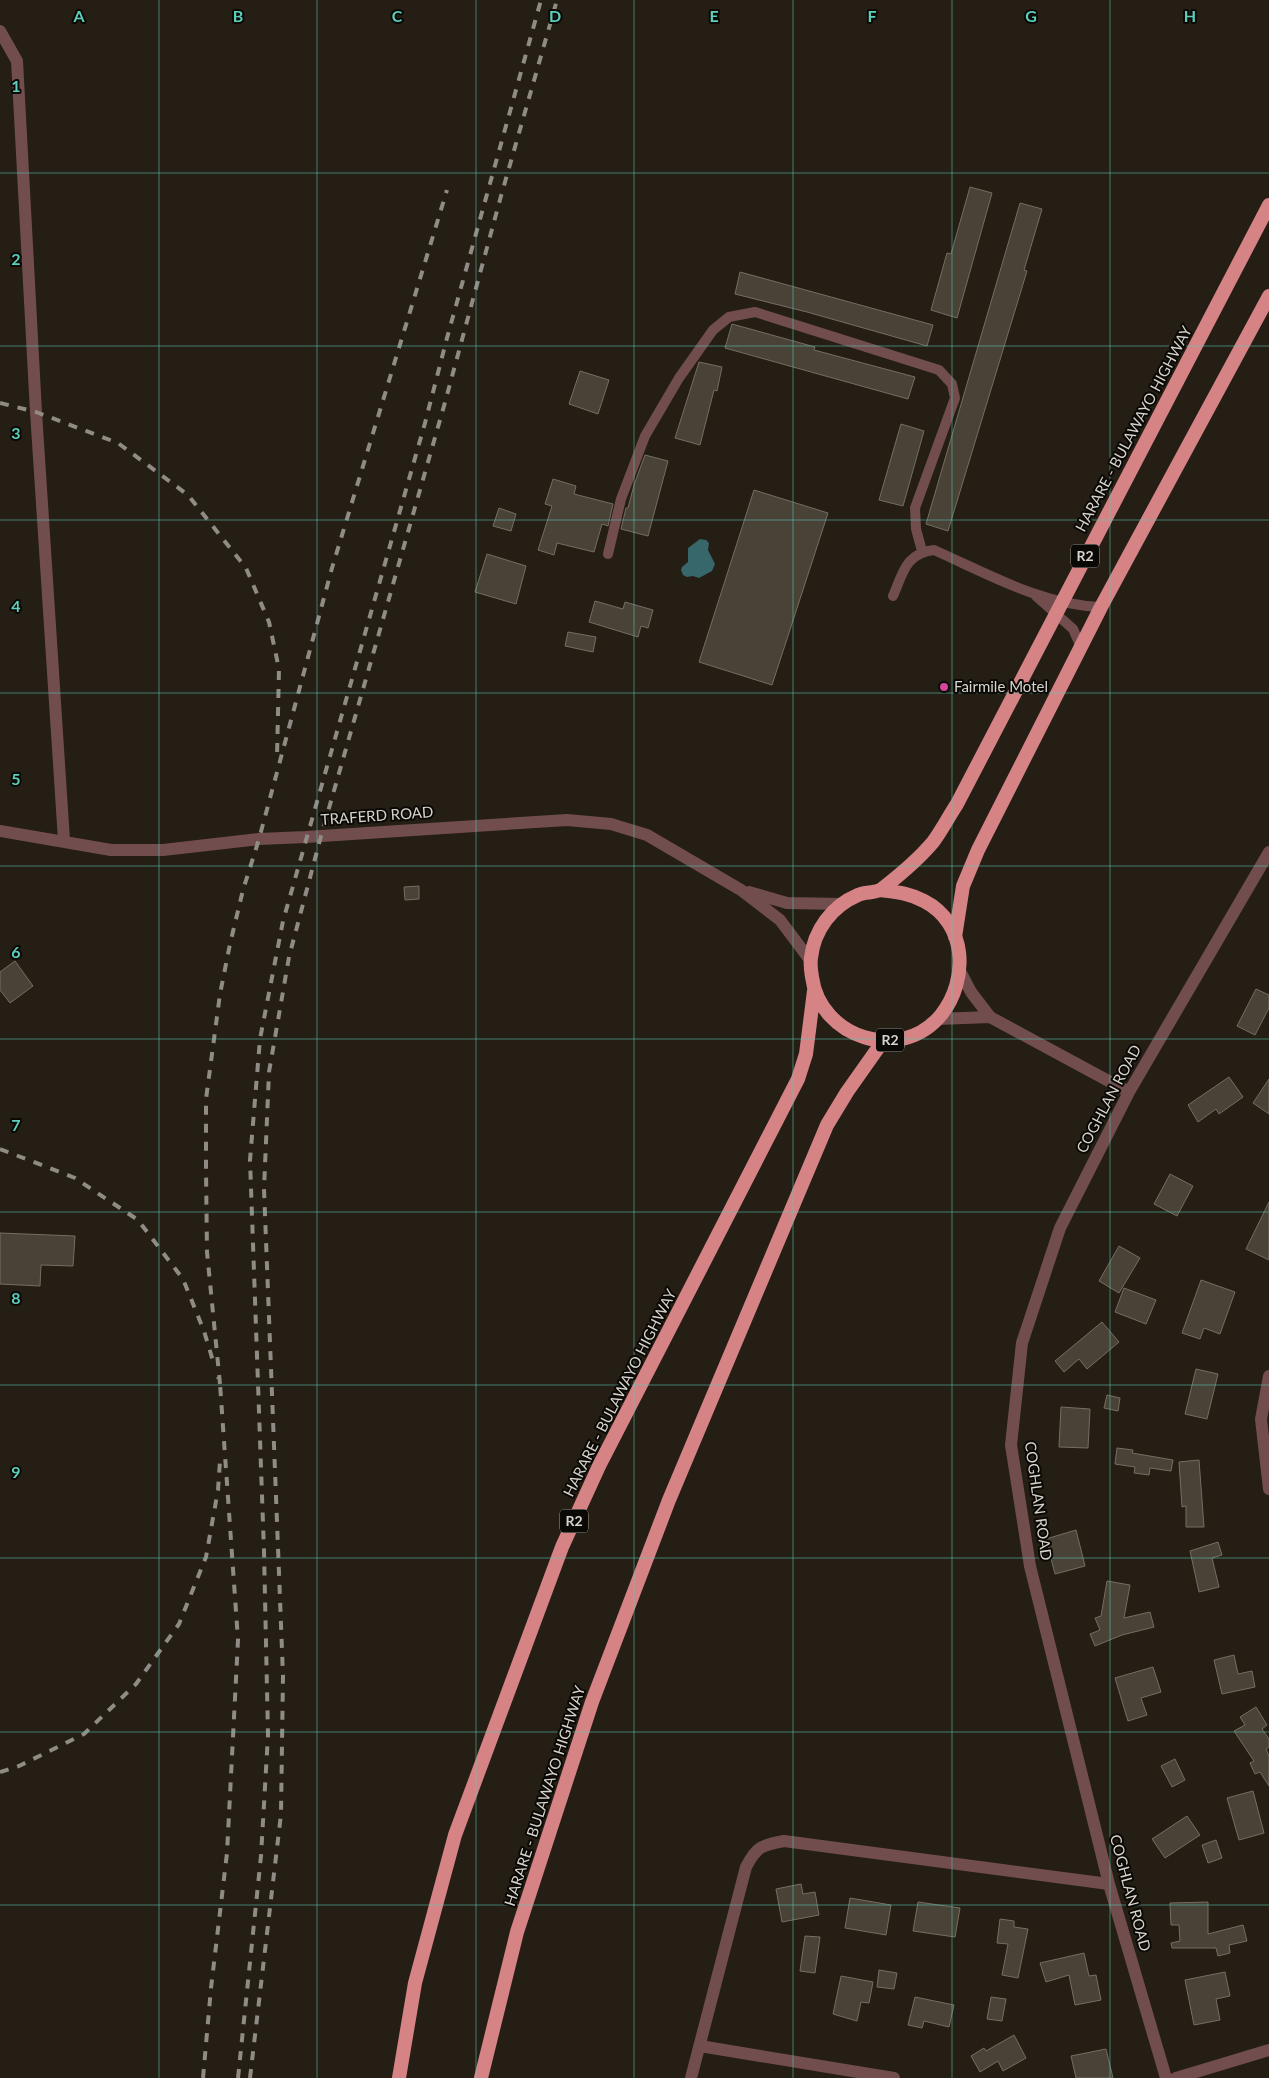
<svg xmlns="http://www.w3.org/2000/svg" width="1269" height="2078" viewBox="0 0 1269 2078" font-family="Lato,sans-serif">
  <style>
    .water { fill: #37666b }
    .building { fill: #484237; stroke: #756e62 }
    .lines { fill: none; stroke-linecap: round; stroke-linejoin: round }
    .service { stroke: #724d4e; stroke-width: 10 }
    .minor { stroke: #724d4e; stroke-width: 12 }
    .trunk { stroke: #d68385; stroke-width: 14 }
    .rail { stroke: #908b84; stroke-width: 4; stroke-dasharray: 9 9; stroke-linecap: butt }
    .grid { fill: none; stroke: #5ccebb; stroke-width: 1; stroke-opacity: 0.55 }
    .hotel-dot { fill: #d1479c; stroke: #0b0905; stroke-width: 2 }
    .labels { text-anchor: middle; stroke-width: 4; stroke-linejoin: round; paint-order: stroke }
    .shield { fill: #0b0905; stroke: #9a9691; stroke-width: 1 }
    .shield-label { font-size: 14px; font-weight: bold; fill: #d7d3cd }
    .street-label { font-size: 15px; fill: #d7d3cd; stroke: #0b0905 }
    .poi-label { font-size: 15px; fill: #d7d3cd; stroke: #0b0905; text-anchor: start }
    .grid-label { font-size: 16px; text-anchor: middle; font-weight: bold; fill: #5ccebb; stroke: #0b0905; stroke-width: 4; stroke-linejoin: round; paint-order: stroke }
  </style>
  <rect width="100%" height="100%" fill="#241e14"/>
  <path class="water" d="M700,539L706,540L709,543L708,550L715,564L712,571L699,578L693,576L687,577L683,575L681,570L682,567L688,562V548Z"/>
  <path class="building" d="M970,187L992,193L957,318L931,310L947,253L951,254Z
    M1020,203L1042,209L1024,270L1027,271L948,531L926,524Z
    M740,272L933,325L927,346L807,312L735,294Z
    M732,324L815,347L814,350L915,377L908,399L725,348Z
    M699,362L722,367L717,391L714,390L700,445L675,438Z
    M580,371L609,380L598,414L569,404Z
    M901,424L924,431L903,506L879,500Z
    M645,455L668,461L648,536L621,529L626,508H628L634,485Z
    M553,479L576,486L574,494L613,504L608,526L602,524L594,552L557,543L554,555L538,550L552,506L545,504Z
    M754,490L828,513L772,685L699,662Z
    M499,508L516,514L511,531L493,526Z
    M487,554L526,566L516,604L475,592Z
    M595,601L623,609L625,602L653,610L648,628L641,626L638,637L589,622Z
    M568,632L596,637L593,652L565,646Z
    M419,886V899L405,900L404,887Z
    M15,961L33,986L10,1003L0,990V972Z
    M1256,989L1269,995V1008L1255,1035L1237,1026Z
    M1229,1077L1243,1097L1219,1114L1216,1109L1198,1122L1188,1105Z
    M1269,1079V1114L1253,1103Z
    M1170,1174L1193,1186L1177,1216L1154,1204Z
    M1269,1202V1260L1246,1249Z
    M0,1233L75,1236L73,1266L41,1265L40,1286L0,1284Z
    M1119,1246L1140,1258L1119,1293L1099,1281Z
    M1201,1280L1235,1292L1220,1334L1204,1328L1200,1339L1182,1333Z
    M1124,1288L1156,1300L1146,1324L1115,1312Z
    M1102,1322L1119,1342L1087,1369L1079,1359L1064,1372L1055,1361Z
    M1196,1369L1218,1374L1207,1419L1185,1414Z
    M1107,1395L1120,1398L1118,1411L1104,1408Z
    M1061,1407L1090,1409L1088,1448L1059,1447Z
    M1117,1448L1133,1450L1132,1453L1173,1460L1171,1471L1150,1468L1149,1475L1134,1473L1135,1467L1115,1464Z
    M1199,1460L1204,1527H1186V1506L1182,1507L1179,1462Z
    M1076,1530L1085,1566L1055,1574L1046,1539Z
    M1218,1542L1222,1555L1212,1558L1219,1587L1199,1592L1190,1551Z
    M1107,1581L1130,1585L1124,1618L1150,1612L1154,1627L1122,1635L1095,1646L1090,1634L1100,1630L1095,1618L1101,1616Z
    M1234,1655L1238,1674L1252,1671L1255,1687L1222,1694L1214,1660Z
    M1153,1667L1161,1692L1141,1698L1147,1715L1128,1721L1115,1678Z
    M1256,1707L1267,1725L1262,1729L1269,1739V1747L1266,1749L1269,1756V1786L1260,1772L1255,1774L1250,1763L1254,1761L1234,1731L1245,1725L1240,1717Z
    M1175,1759L1185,1780L1172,1787L1161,1766Z
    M1253,1791L1264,1833L1239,1840L1227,1798Z
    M1187,1816L1200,1835L1165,1858L1152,1839Z
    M1216,1840L1222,1858L1208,1863L1202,1845Z
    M801,1884L803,1894L815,1892L819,1915L782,1922L776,1889Z
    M850,1898L891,1905L886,1935L845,1928Z
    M918,1902L960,1908L955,1937L913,1931Z
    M1208,1902V1934L1243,1925L1247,1941L1229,1945L1230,1953L1218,1956L1216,1948H1172L1171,1943L1180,1941L1179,1925H1171L1170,1903Z
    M1000,1919L1014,1921V1927L1028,1929L1018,1978L1002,1975L1008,1944L997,1943Z
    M805,1936L820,1937L815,1973L800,1971Z
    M1084,1953L1089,1976L1096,1975L1101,2000L1075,2005L1069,1975L1046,1982L1040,1963Z
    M879,1970L897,1973L894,1989L877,1987Z
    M1225,1972L1230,1996L1216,1999L1220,2020L1194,2025L1185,1980Z
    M841,1976L873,1982L869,2003L861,2002L857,2021L833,2014Z
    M915,1997L954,2005L949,2027L924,2021L922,2028L908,2025Z
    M991,1997L1006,1999L1002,2021L987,2019Z
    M1014,2035L1026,2058L1003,2071L998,2061L980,2072L971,2056L984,2048L986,2051Z
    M1106,2049L1113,2078H1076L1071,2056Z"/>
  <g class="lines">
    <path class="service" d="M608,554L621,499L645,436L679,378L713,330L729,317L755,312L939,370L952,384L955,398L915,508L916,529L922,551
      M893,596C903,573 906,553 934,550C988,574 1042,605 1101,607
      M1036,596L1073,629L1081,647"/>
    <path class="minor" d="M0,31L17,61L36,412L64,840
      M0,831L111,850H163L259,839L306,837L567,820L611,824L647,835L741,890L780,920L810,960
      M749,892L787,903L842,904
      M990,1017L1129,1092
      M937,1019L990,1017L971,992L960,971
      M1269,1376L1261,1419L1269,1489
      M700,2046L894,2078
      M691,2078L746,1867C757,1846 762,1845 784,1841L1109,1884
      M1166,2078L1109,1884L1030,1566L1011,1445L1022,1343L1060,1228L1129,1092L1269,852
      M1176,2078L1269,2050"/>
    <path class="trunk" d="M880,890C896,892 909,893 924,901C967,923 969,980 941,1015C901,1064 820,1038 812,977C811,971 810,964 811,958C814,930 832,906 858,895C866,891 876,894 883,888C901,874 918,860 933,842C942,830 949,816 957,804L1269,205
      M955,937L963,886L978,850L1101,607L1269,296
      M399,2078L415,1983L455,1835L562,1547L599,1466L798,1079L806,1054L814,991
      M481,2078L517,1932L592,1702L669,1500L827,1125L847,1092L883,1041"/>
    <path class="rail" d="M0,403L36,412L118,443L188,495L246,568L269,622L279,669L277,757
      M0,1149L75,1178L138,1220L183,1279L204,1331L213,1361
      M220,1384L207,1252L206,1169V1099L220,994L230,944L243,890L259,839L332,568L447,190
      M0,1772L19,1766L84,1734L136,1684L179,1624L206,1557L218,1490L220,1461
      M203,2078L211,1988L227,1853L238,1640L220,1384L218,1377
      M238,2078L261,1856L268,1735L264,1551L250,1160L260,1039L283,921L425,423L447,338L541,0
      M250,2078L281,1814L283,1676L264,1189L269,1072L289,957L321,836L444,406L501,196L557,0"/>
  </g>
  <path class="grid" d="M159,0V2078M317,0V2078M476,0V2078M634,0V2078M793,0V2078M952,0V2078M1110,0V2078M0,173H1269M0,346H1269M0,520H1269M0,693H1269M0,866H1269M0,1039H1269M0,1212H1269M0,1385H1269M0,1558H1269M0,1732H1269M0,1905H1269"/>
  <circle class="hotel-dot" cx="944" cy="687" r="5"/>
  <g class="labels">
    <g class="shield">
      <rect x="1071" y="544.5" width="28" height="23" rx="4"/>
      <rect x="876" y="1028.5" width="28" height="23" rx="4"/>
      <rect x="560" y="1509.5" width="28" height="23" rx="4"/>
    </g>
    <g class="shield-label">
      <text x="1085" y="561">R2</text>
      <text x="890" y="1045">R2</text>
      <text x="574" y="1526">R2</text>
    </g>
    <g class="street-label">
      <text transform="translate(1134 429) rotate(-62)" y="5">HARARE - BULAWAYO HIGHWAY</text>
      <text transform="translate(377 816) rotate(-4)" y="5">TRAFERD ROAD</text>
      <text transform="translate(1109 1099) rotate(-62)" y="5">COGHLAN ROAD</text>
      <text transform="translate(620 1393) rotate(-63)" y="5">HARARE - BULAWAYO HIGHWAY</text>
      <text transform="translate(1038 1501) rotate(82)" y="5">COGHLAN ROAD</text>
      <text transform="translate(545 1796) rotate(-72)" y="5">HARARE - BULAWAYO HIGHWAY</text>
      <text transform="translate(1130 1893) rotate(75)" y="5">COGHLAN ROAD</text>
    </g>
    <g class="poi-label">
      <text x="954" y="692">Fairmile Motel</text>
    </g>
  </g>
  <g class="grid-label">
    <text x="79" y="22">A</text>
    <text x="238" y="22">B</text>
    <text x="397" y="22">C</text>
    <text x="555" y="22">D</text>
    <text x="714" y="22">E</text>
    <text x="872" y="22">F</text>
    <text x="1031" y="22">G</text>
    <text x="1190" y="22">H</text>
    <text x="16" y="92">1</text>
    <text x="16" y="265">2</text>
    <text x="16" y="439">3</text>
    <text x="16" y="612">4</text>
    <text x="16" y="785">5</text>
    <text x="16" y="958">6</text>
    <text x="16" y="1131">7</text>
    <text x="16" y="1304">8</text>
    <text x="16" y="1478">9</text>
  </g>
</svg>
